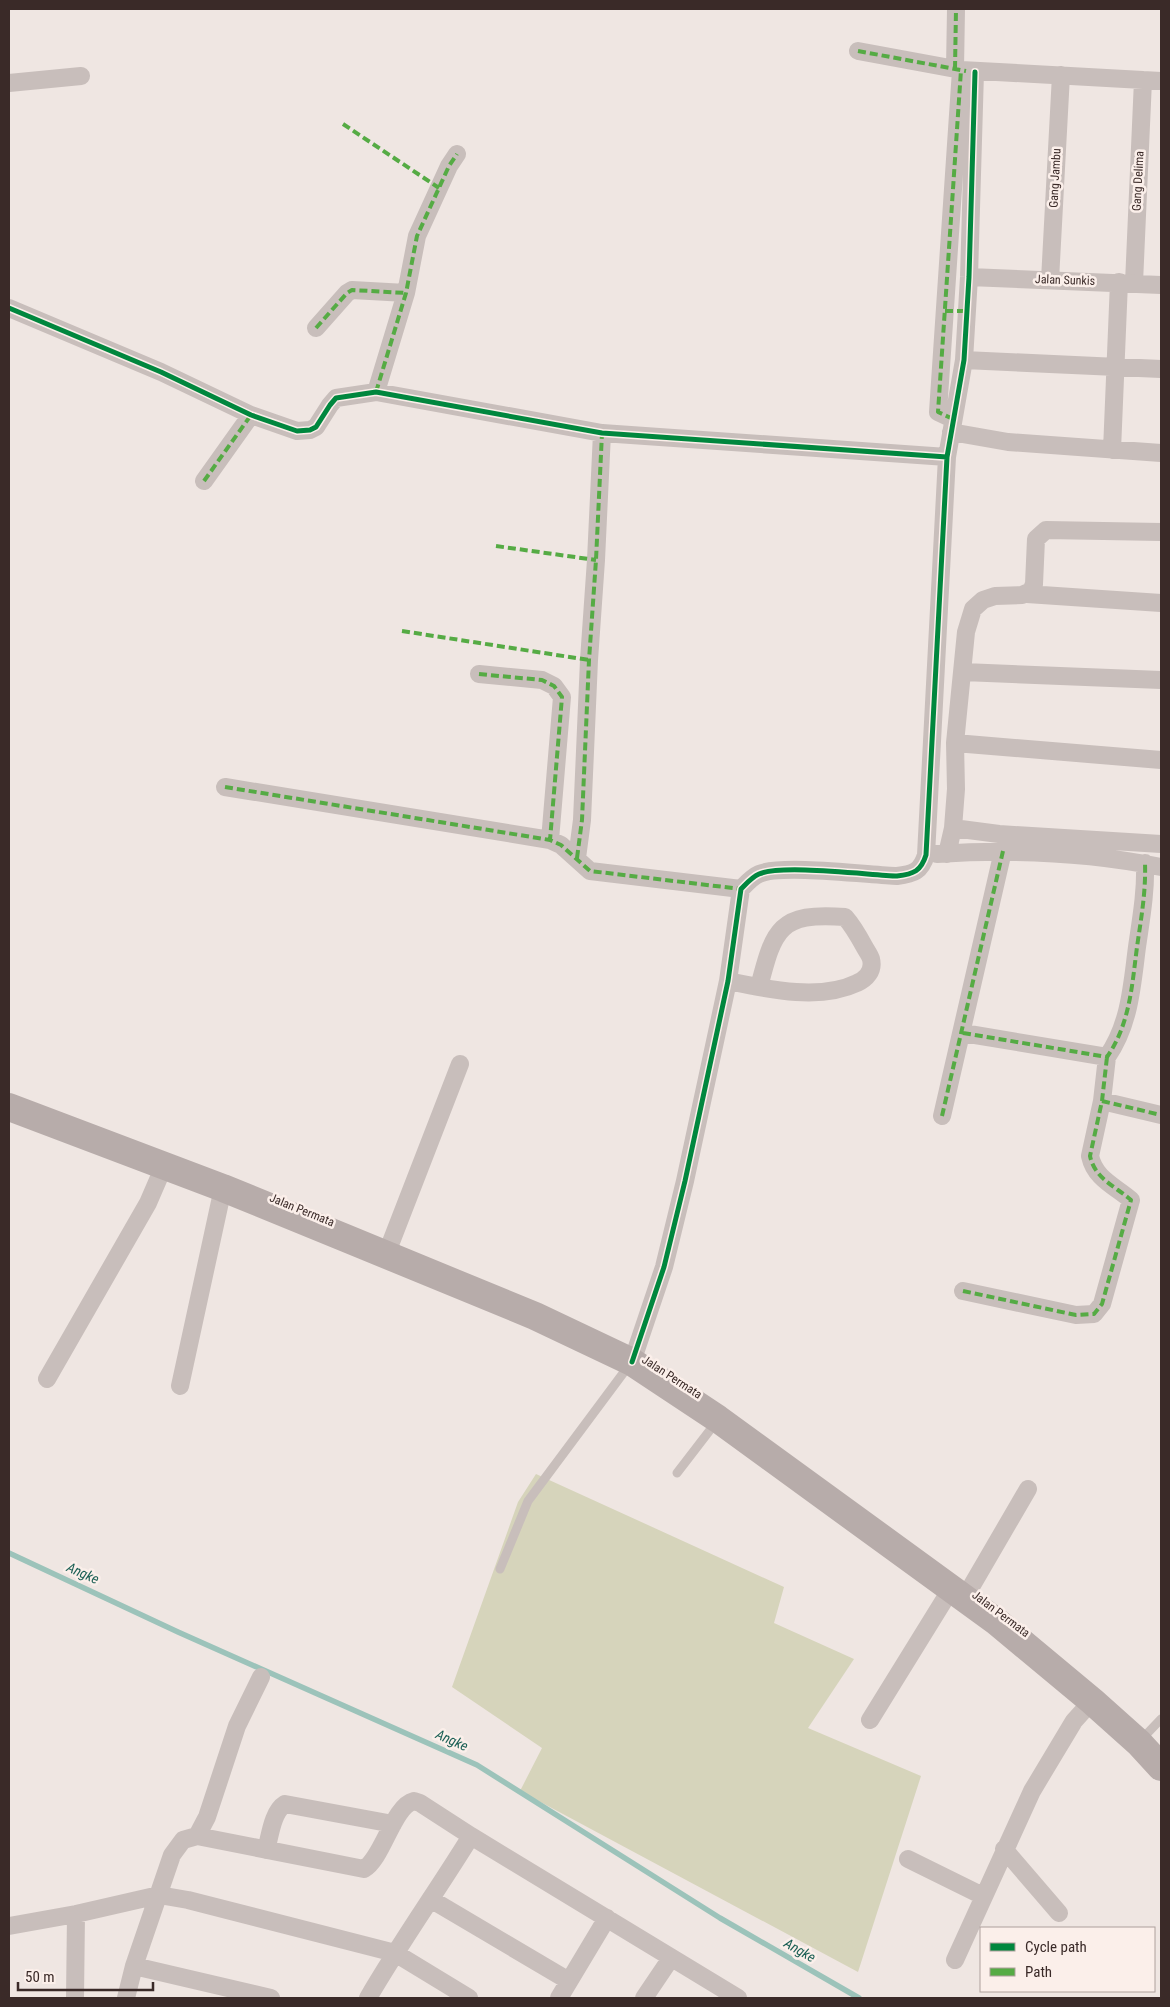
<svg xmlns="http://www.w3.org/2000/svg" width="1170" height="2007" viewBox="0 0 1170 2007" font-family="'Roboto Condensed',sans-serif">
  <style>
    .green { fill: #d6d4bb }
    .lines { fill: none; stroke-linecap: round; stroke-linejoin: round }
    .stream { stroke: #9cc3ba; stroke-width: 5.5 }
    .service { stroke: #c8bebb; stroke-width: 9 }
    .minor { stroke: #c8bebb; stroke-width: 18 }
    .primary { stroke: #b7acaa; stroke-width: 28 }
    .quiet { stroke: #55ab44; stroke-width: 4; stroke-dasharray: 8 4; stroke-linecap: butt }
    .cycleway-casing { stroke: #fbefea; stroke-width: 8 }
    .cycleway { stroke: #00873e; stroke-width: 5 }
    .labels { text-anchor: middle; stroke-width: 5; stroke-linejoin: round; paint-order: stroke }
    .street-label { font-size: 12px; fill: #3a2a28; stroke: #fbefea }
    .water-label { font-size: 14px; font-style: italic; fill: #1a5f54; stroke: #fbefea }
  </style>
  <rect width="100%" height="100%" fill="#efe6e2"/>
  <path class="green" d="M536,1474L784,1587L774,1623L854,1659L808,1728L921,1776L858,1972L520,1791L542,1748L452,1687L518,1502Z"/>
  <g class="lines">
    <path class="stream" d="M9,1553L178,1632L477,1765L720,1918L859,1998"/>
    <path class="service" d="M677,1473L717,1421
      M500,1569L528,1501L630,1364
      M1140,1741L1161,1719"/>
    <path class="minor" d="M858,51L961,70L1161,81
      M955,69L956,9
      M9,83L81,76
      M969,277L1161,285
      M1050,280L1061,75
      M1134,283L1143,80
      M9,308L161,372L251,415L297,431L310,430L316,427L330,405L336,398L376,392L602,433L947,457
      M316,328L347,293L352,290L406,293
      M964,360L1161,369
      M376,392L406,293L417,236L449,166L457,154
      M953,419L938,412L961,70
      M951,432L1008,442L1161,453
      M1112,450L1119,282
      M204,481L251,415
      M1027,594L1161,603
      M963,672L1161,680
      M479,674L542,680L554,686L562,697L550,840
      M955,743L1161,760
      M225,787L550,840L561,845L590,871L741,889
      M953,828L999,834L1161,844
      M937,854C1013,849 1086,852 1161,867
      M947,854L953,828L956,789L955,743L966,632L973,609L983,600L995,596L1022,595L1031,591L1034,584L1036,539L1046,530L1161,532
      M577,858L582,820L589,660L596,560L602,433
      M728,981C767,989 820,1001 857,983C866,979 874,971 871,959C870,955 866,950 864,946C858,935 853,926 845,917C779,912 774,929 759,987
      M963,1033L1107,1057C1130,1024 1132,985 1137,947C1141,919 1146,892 1145,863
      M1102,1101L1161,1115
      M942,1116L1003,851
      M386,1255L460,1064
      M963,1291L1076,1315L1094,1314L1102,1304L1131,1200C1115,1186 1095,1179 1090,1156L1102,1101L1107,1057
      M632,1362L664,1267L685,1181L728,981L741,889C747,883 752,877 759,874C781,864 869,875 897,876C914,874 921,871 926,855L947,457L964,360L969,277L975,72
      M47,1379L148,1203L164,1166
      M180,1386L223,1188
      M964,1599L1028,1489
      M870,1720L951,1589
      M197,1836L364,1869C383,1858 393,1806 414,1801L420,1803L471,1836L738,1998
      M1004,1849L1059,1913
      M266,1850C270,1837 272,1812 285,1804L393,1824
      M908,1859L983,1896
      M432,1900L569,1981
      M9,1926L76,1914L159,1895L188,1900L395,1953L469,1998
      M955,1960L1032,1791L1074,1721L1092,1701
      M134,1966L271,1998
      M75,1998L76,1914
      M126,1998L134,1966L172,1855L183,1840L197,1836L207,1817L237,1726L261,1677
      M368,1998C400,1943 437,1891 471,1836
      M559,1998L607,1918
      M644,1998L671,1958"/>
    <path class="primary" d="M9,1107L223,1188L343,1237L535,1316L632,1362L718,1419L997,1622L1092,1701L1139,1743L1161,1767"/>
    <path class="quiet" d="M858,51L966,71
      M955,69L956,9
      M343,124L439,188
      M945,311H967
      M316,328L347,293L352,290L406,293
      M376,392L406,293L417,236L449,166L457,154
      M953,419L938,412L961,70
      M204,481L251,415
      M496,546L596,560
      M402,631L589,660
      M479,674L542,680L554,686L562,697L550,840
      M225,787L550,840L561,845L590,871L741,889
      M577,858L582,820L589,660L596,560L602,433
      M963,1033L1107,1057C1130,1024 1132,985 1137,947C1141,919 1146,892 1145,863
      M1102,1101L1161,1115
      M942,1116L1003,851
      M963,1291L1076,1315L1094,1314L1102,1304L1131,1200C1115,1186 1095,1179 1090,1156L1102,1101L1107,1057"/>
    <g class="cycleway-casing">
      <path id="cycleway" d="M9,308L161,372L251,415L297,431L310,430L316,427L330,405L336,398L376,392L602,433L947,457
        M632,1362L664,1267L685,1181L728,981L741,889C747,883 752,877 759,874C781,864 869,875 897,876C914,874 921,871 926,855L947,457L964,360L969,277L975,72"/>
    </g>
    <use href="#cycleway" class="cycleway"/>
  </g>
  <g class="labels">
    <g class="street-label">
      <text transform="translate(1055 178) rotate(-87)" y="4">Gang Jambu</text>
      <text transform="translate(1138 181) rotate(-87)" y="4">Gang Delima</text>
      <text transform="translate(1065 280) rotate(2)" y="4">Jalan Sunkis</text>
      <text transform="translate(302 1210) rotate(22)" y="4">Jalan Permata</text>
      <text transform="translate(672 1377) rotate(33)" y="4">Jalan Permata</text>
      <text transform="translate(1001 1614) rotate(37)" y="4">Jalan Permata</text>
    </g>
    <g class="water-label">
      <text transform="translate(83 1573) rotate(24)" y="5">Angke</text>
      <text transform="translate(452 1740) rotate(24)" y="5">Angke</text>
      <text transform="translate(800 1950) rotate(30)" y="5">Angke</text>
    </g>
  </g>
  <rect width="1170" height="2007" fill="none" stroke="#3a2a28" stroke-width="20"/>
  <rect x="980" y="1927" width="175" height="65" fill="#fbefea" stroke="#aea09c"/>
  <rect x="990" y="1943" width="25" height="8" fill="#00873e" stroke="#aea09c"/>
  <text x="1025" y="1952" font-size="15" fill="#3a2a28">Cycle path</text>
  <rect x="990" y="1968" width="25" height="8" fill="#55ab44" stroke="#aea09c"/>
  <text x="1025" y="1977" font-size="15" fill="#3a2a28">Path</text>
  <path d="M18 1982v8h135v-8" fill="none" stroke="#3a2a28" stroke-width="2.5"/>
  <text x="25" y="1982" font-size="15" fill="#3a2a28" stroke="#fbefea" stroke-width="4" paint-order="stroke">50 m</text>
</svg>
